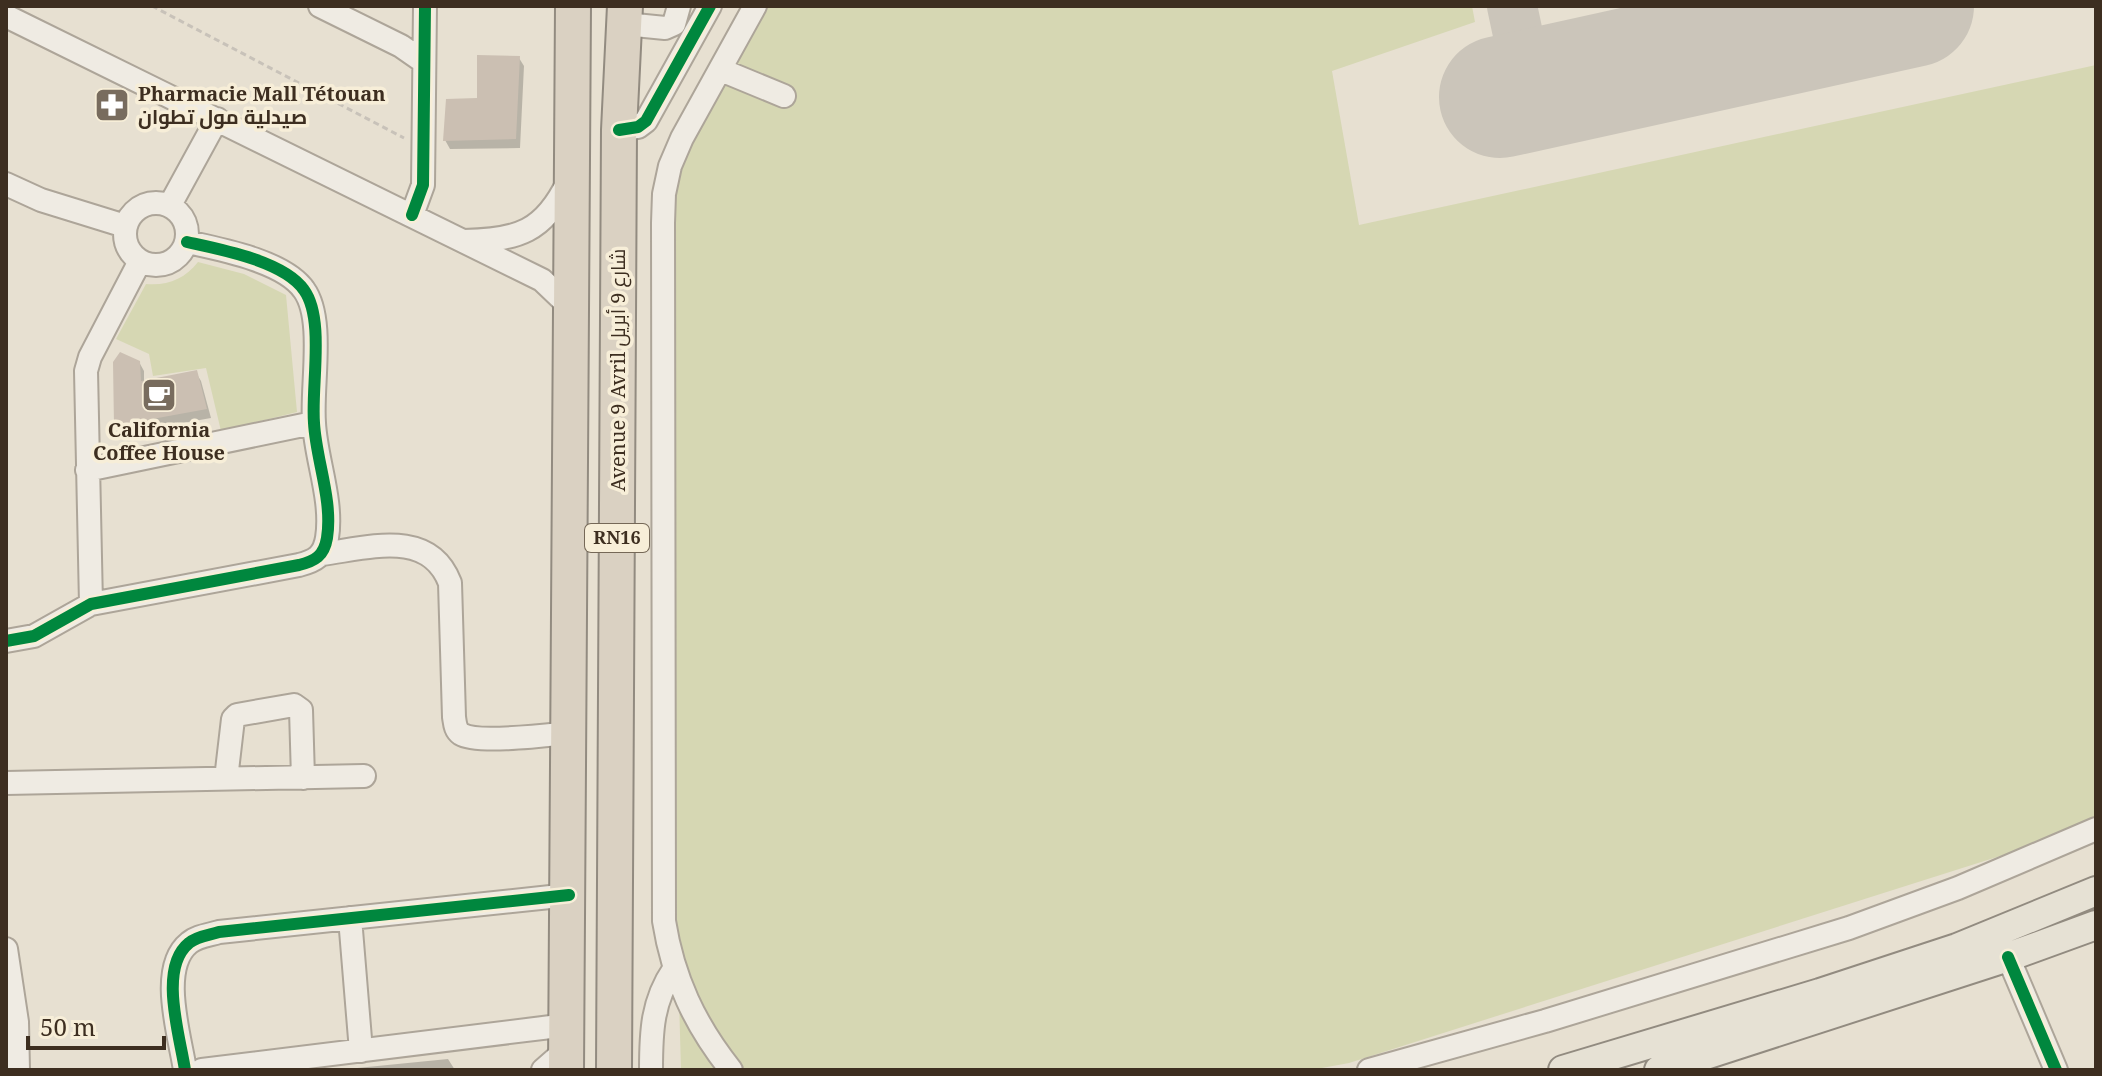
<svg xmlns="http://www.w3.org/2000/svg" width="2102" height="1076" viewBox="0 0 2102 1076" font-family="'Noto Serif',Cairo,serif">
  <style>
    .green { fill: #d6d7b3 }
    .shadow { fill: #0003 }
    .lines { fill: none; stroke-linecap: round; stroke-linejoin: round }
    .taxiway { stroke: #cbc5ba; stroke-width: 50 }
    .runway { stroke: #cbc5ba; stroke-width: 122 }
    .building { fill: #cbbfb2 }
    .minor-casing { stroke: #ada599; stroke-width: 26 }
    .major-casing { stroke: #928b80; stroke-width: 32 }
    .highway-casing { stroke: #928b80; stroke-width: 38 }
    .path { stroke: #c8c2b9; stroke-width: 3; stroke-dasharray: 6 4; stroke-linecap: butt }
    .minor { stroke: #efebe3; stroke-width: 22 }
    .major { stroke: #e6e1d4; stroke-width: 28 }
    .highway { stroke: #dad1c2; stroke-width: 34 }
    .cycleway-casing { stroke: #f7eed8; stroke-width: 17 }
    .cycleway { stroke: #00873e; stroke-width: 12 }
    .labels { text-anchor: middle; stroke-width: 7; stroke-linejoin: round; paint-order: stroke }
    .shield { fill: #f7eed8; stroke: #756857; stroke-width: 2 }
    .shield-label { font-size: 18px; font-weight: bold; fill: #3d2e20 }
    .poi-label { font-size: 20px; font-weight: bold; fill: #3d2e20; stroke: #f7eed8; text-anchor: start }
    .street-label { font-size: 20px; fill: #3d2e20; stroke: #f7eed8 }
  </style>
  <rect width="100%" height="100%" fill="#e7e0d1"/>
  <path class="green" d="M756,6H1472L1475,22L1332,71L1359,225L2096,65V820L2047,841L1349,1063L1311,1070H681L656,178Z
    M198,262L244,274L286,295L297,412L221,431L206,368L153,376L149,354L116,339L146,284C167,286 185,279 198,262Z"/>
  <path class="shadow" d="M519,58L524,66L520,148L450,149L445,140Z
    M139,362L144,371V382L196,373L201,381L211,418L121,434L116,426L115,363Z
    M448,1059L455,1070H337Z"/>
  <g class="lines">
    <path class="taxiway" d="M1512,6L1530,91"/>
    <path class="runway" d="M1500,97L1913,6"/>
  </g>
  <path class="building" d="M477,55L520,56L516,139L443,141L446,99L477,98Z
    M120,352L140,361L141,381L197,370L207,409L114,426L113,362Z"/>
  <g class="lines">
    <g class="minor-casing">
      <path id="minor" d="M320,6L401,46L424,62
        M6,16L542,280L564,301L572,314
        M625,24L665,28L674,24L679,6
        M721,70L784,96
        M619,130L638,127L646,121L710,6
        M6,184L41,200L125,226
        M125 234a31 31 0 1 1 62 0a31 31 0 1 1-62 0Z
        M170,205L217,119
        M412,215L423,185L425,6
        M464,241C518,240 544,232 568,182
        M87,470L313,423
        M322,554C368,548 429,528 450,583L454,717C455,723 455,730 461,734C477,744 549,735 570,733
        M91,604L86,371L90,357L140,261
        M6,641L34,636L91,604L299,565C315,561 324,556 327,538C333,500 316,460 314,423C311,386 325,319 304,290C284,261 219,249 187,242
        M226,779L233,719L237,715L294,705L301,710L303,778
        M6,783L364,776
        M350,918L361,1051
        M6,949L17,1022L18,1070
        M2008,957L2056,1070
        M185,1070C180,1036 158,968 189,943C197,936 210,935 219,932L569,895
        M202,1070L567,1025
        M543,1070L567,1049
        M651,1070C651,1032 652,1001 674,969
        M731,1070C695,1025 673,978 664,921L663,223L664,194L670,166L682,138L755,6
        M1369,1070L1545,1021L1849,928L1958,888L2096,829"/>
    </g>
    <g class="major-casing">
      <path id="major" d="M1563,1070L1820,993L1957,948L2096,891
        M1659,1070L2008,957L2096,925"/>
    </g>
    <g class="highway-casing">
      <path id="highway" d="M566,1070L573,6
        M614,1070L619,130L625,6"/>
    </g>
    <path class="path" d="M152,6L404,138"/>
    <use href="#minor" class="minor"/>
    <use href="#major" class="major"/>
    <use href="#highway" class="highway"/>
    <g class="cycleway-casing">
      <path id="cycleway" d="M619,130L638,127L646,121L710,6
        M412,215L423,185L425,6
        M6,641L34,636L91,604L299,565C315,561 324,556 327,538C333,500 316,460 314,423C311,386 325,319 304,290C284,261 219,249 187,242
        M2008,957L2056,1070
        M185,1070C180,1036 158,968 189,943C197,936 210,935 219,932L569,895"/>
    </g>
    <use href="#cycleway" class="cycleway"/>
  </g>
  <defs>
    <g id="pharmacy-square" transform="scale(1.8)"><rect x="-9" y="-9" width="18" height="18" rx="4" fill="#786c5e" stroke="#f7eed8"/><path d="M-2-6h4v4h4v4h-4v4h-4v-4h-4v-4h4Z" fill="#fff"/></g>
    <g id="cafe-square" transform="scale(1.8)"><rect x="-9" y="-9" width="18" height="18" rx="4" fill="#786c5e" stroke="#f7eed8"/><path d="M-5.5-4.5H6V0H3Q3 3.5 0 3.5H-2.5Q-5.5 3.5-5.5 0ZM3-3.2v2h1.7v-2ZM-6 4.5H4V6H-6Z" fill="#fff"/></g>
  </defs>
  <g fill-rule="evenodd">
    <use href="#pharmacy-square" x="112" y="105"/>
    <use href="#cafe-square" x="159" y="395"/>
  </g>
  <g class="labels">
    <rect class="shield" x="585" y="524" width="64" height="28" rx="6"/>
    <g class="shield-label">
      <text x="617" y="544">RN16</text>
    </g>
    <g class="poi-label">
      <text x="138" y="101">Pharmacie Mall Tétouan<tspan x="138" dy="23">صيدلية مول تطوان</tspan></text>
      <text x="159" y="437" text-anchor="middle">California<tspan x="159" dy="23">Coffee House</tspan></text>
    </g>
    <g class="street-label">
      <text transform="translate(618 370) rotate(-90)" y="7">Avenue 9 Avril شارع 9 أبريل</text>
    </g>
  </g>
  <rect width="2102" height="1076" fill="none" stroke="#3d2e20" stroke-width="16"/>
  <path d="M28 1036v12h136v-12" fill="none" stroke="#3d2e20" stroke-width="4"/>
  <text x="40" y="1036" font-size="24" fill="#3d2e20" stroke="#f7eed8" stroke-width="6" paint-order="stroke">50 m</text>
</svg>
